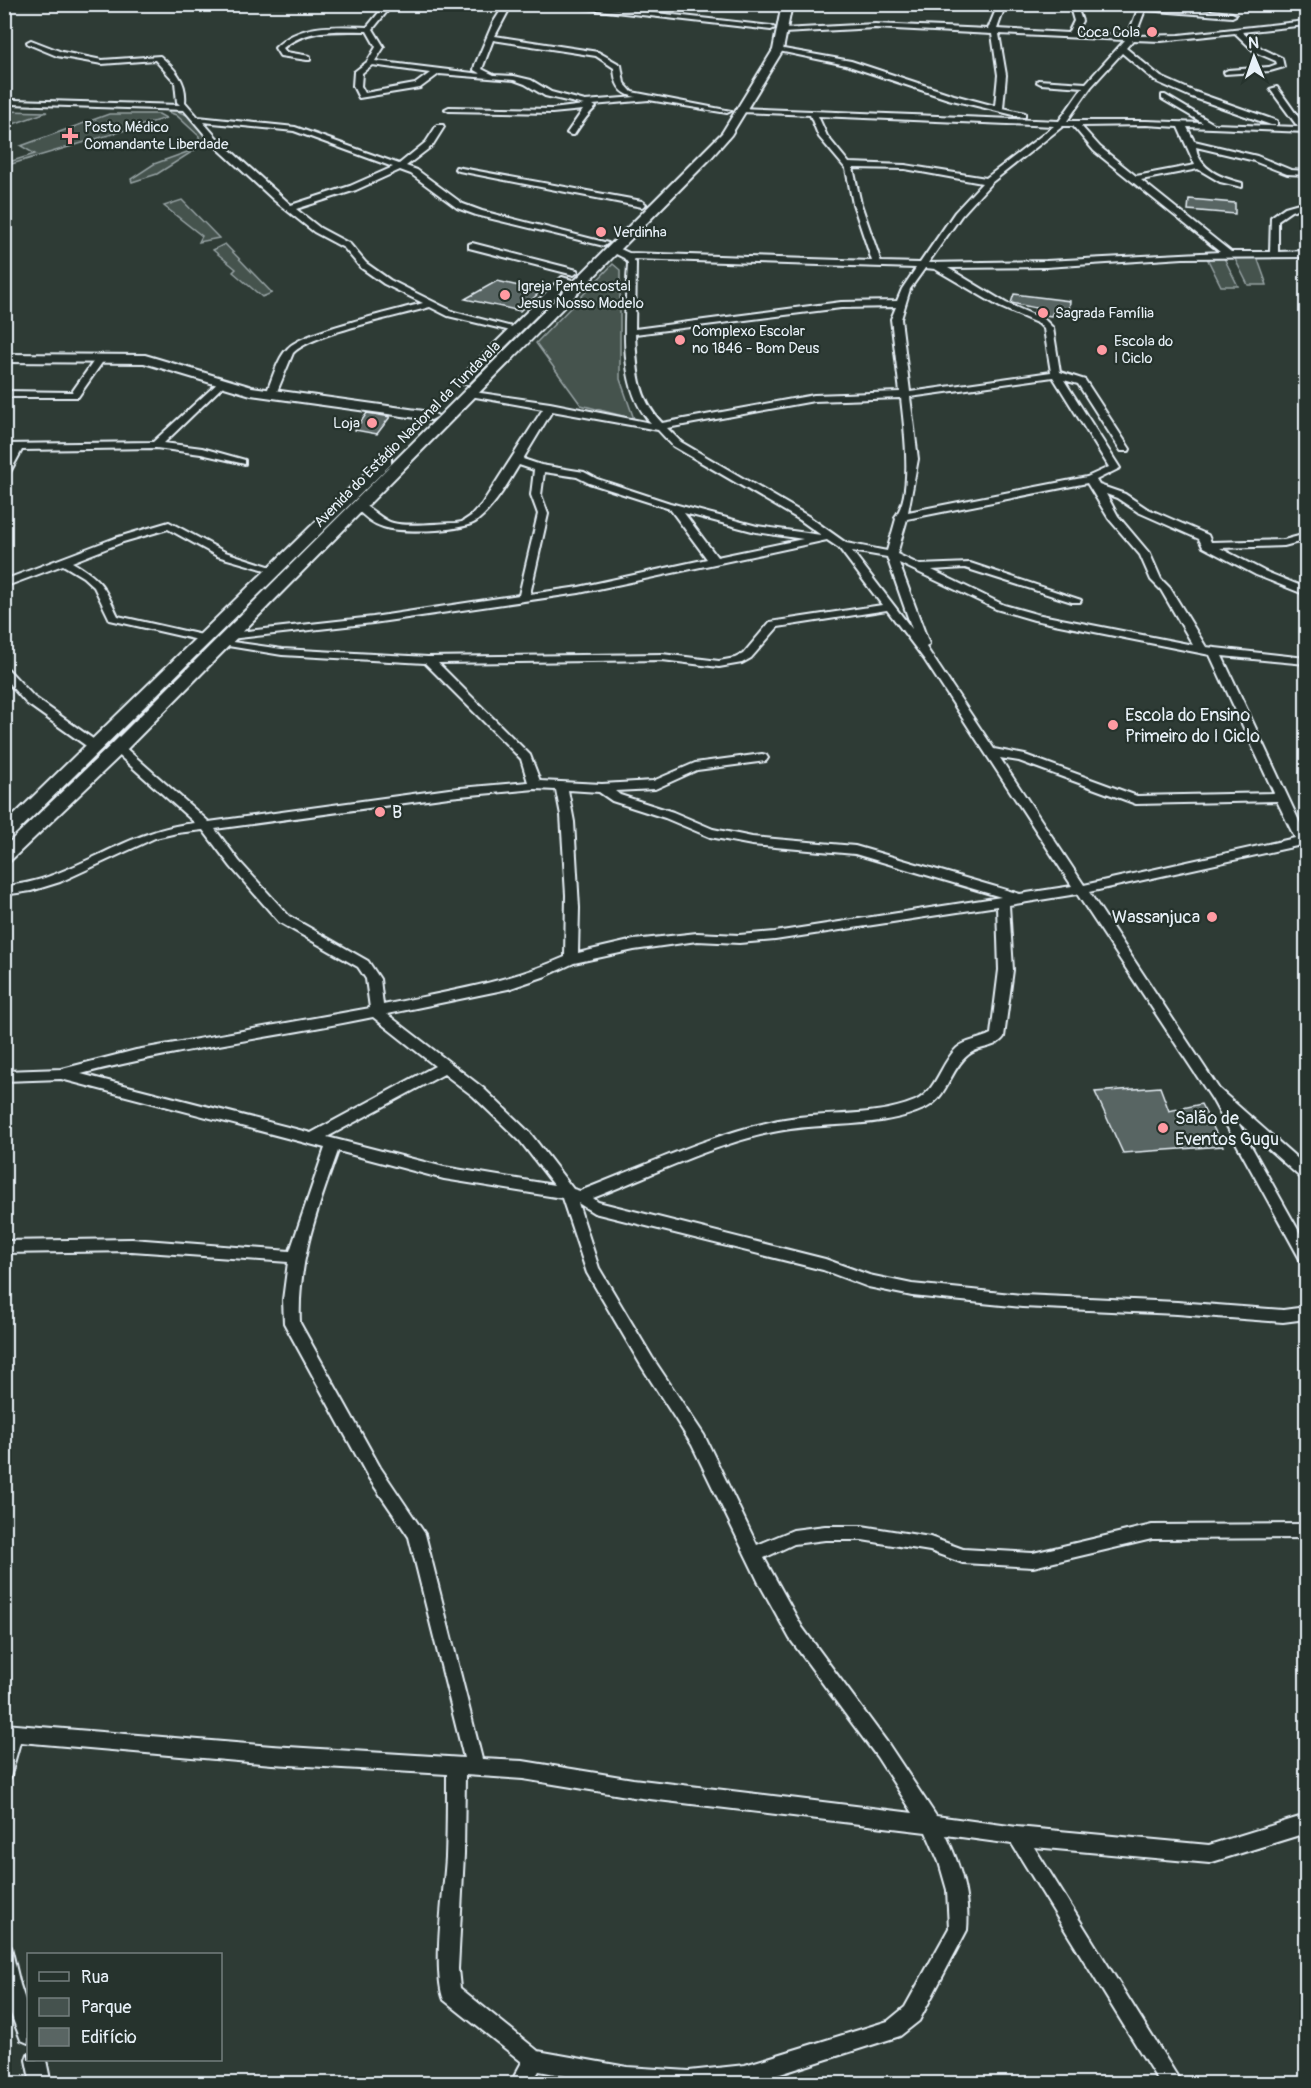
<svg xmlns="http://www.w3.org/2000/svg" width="1311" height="2088" viewBox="0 0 1311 2088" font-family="Pangolin,sans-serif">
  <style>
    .green { fill: #45524e; stroke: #96a2a3; stroke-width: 1.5 }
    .building { fill: #596563; stroke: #e8f1f8; stroke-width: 1.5 }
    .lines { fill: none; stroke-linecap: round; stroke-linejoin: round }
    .street-casing { stroke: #e8f1f8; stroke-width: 4 }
    .secondary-casing { stroke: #e8f1f8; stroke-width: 4 }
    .street { fill: #26332d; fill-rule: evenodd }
    .secondary { fill: #26332d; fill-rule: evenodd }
    .poi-dot { fill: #ff9aa2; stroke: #26332d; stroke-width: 2 }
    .labels { text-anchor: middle; stroke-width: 4.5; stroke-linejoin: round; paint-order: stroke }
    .far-poi-label { font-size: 15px; fill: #e8f1f8; stroke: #26332d; text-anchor: start }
    .far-street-label { font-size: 15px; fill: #e8f1f8; stroke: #26332d }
    .poi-label { font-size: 18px; fill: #e8f1f8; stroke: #26332d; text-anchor: start }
  </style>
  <rect width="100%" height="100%" fill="#2e3b35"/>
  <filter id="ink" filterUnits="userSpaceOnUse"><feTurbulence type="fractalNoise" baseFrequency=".0167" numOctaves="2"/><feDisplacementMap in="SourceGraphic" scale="12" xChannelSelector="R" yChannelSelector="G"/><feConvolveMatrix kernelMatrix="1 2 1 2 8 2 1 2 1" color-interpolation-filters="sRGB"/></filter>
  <g filter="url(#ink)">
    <path class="green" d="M172,109L194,118L209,141L157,174L132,182L131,179L154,164L190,151L199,145V136L176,115L168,112Z
      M5,111L47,112L5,127Z
      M109,114H159L166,118L5,166V159L9,162L35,154L21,146Z
      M182,200L219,238L199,242L202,236L164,206Z
      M225,244L272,293L262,297L233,272L236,269L213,250Z
      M1234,257H1257L1267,285H1248Z
      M1207,258H1224L1238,286H1221Z
      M613,264L620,270V379L634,419L581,405L536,343Z"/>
    <path class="building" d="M1189,199L1235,203V214L1188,210Z
      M497,281L541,291L520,311L465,299Z
      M1014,294L1070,301L1069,311L1054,310L1051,316L1038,314L1034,313L1036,308L1011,303Z
      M367,413L385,416L390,417L377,434L355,430Z
      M1160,1087L1169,1111L1201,1104L1223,1146L1123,1153L1095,1092Z"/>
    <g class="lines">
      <g class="street-casing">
        <path id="street" d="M386,4H393L373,29L384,47L375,61L481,74L474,70L475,65L493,23L505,4H512L495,36L598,52L621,65L624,83L632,92L731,111L727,113L649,100L593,105L596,107C587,115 581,124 574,135H571L567,133L583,110L552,113L449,111L445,109L449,107L552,109L584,105L545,96L525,84L514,80L439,74L420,88L359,98L353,86L354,72L367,62L376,47L367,31C336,31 308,28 283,48L286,52L310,56V60H307L280,56L275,48C299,23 335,26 367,27ZM493,40L596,56L614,68C615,83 619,94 636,97L585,101L551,92L531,80L514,76L494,75L482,69ZM372,65L430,73L415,84L365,93L361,86L362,73Z
          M546,4H574L638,11L661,4H674L648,12L771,26L775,28L771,30Z
          M991,4H997L1003,12L997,29L1068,33L1074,21L1069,4H1076L1082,21L1075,33L1128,35L1140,4L1232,13L1236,15L1232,17L1145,10L1135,36L1179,35L1306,21V25L1242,32L1261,48L1282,58L1284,67L1270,71L1225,74L1224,72L1228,70L1269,67L1277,64L1276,61L1255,52L1235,33L1161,41L1133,40L1126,48L1161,77L1195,92L1277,121V125H1271L1189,96L1155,81L1122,53L1091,87L1067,121H1146L1203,123L1162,99V95H1165L1214,124L1298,127L1270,89L1277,87L1306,128V132L1187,127L1194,141L1257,156L1291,170L1306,171V175L1287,174L1251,160L1196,147C1199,170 1222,178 1242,183V187L1220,182L1198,169L1141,180L1231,252H1270L1271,217L1285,207L1306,201V206L1291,211L1278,220V252L1306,251V257L1183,258L1046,267L948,268L1006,303L1045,320L1053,328L1060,372L1085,380L1130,449L1129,451H1121L1078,384L1064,380L1120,468L1096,480L1099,485L1125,494L1146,508L1208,535L1211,542L1284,540L1306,534V540L1284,546L1220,548L1264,571L1306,588V595L1256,575L1203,547L1199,539L1138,512L1117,498L1106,494L1118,516L1150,554L1161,579L1170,588L1206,647L1306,658V664L1222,656L1306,836V844L1089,892L1219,1089L1306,1166V1180L1301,1178L1237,1121L1306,1244V1263L1301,1261L1212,1099L1077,894L1009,905L1013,970L1004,1037C996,1049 978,1046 968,1055C950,1069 948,1097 926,1108C879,1130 823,1121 773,1132C711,1145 652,1175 593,1198L598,1202L825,1259L869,1275L912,1284L1022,1295L1177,1302L1283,1310L1306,1307V1319L1283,1322L1177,1314L1022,1307L912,1296L868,1287L823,1270L594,1213L578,1203L599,1268L652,1357L704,1435L757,1545L793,1530L825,1526H862L930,1537L963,1549L1033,1553L1152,1525L1306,1524V1538L1152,1539L1033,1567L963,1563L930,1551L862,1540H825L794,1544L764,1558L802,1627L889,1745L936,1816L1017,1827L1209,1845L1306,1815V1833L1209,1863L1034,1847L1182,2084H1160L1012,1844L946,1835C960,1865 970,1896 967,1930L919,2021L900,2036L749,2084H609L539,2071L531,2084H510L522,2062L444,2000C432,1970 444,1893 446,1857C447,1830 447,1802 447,1774L272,1764L20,1742L10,1778L4,1780V1724L272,1746L464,1758L409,1537L368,1477L284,1323L283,1300L288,1262L132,1251L4,1253V1241L132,1239L290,1251L325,1148L61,1079L4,1081V1071L62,1069L136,1050L370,1008L366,979L358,967L279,922L231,867L203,830L177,833L155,838L60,882L31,891L4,895V887C20,884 35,882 50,876C100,858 141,828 195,823L114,751L112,748L114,745H122L209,822L449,789L528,782L521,759L425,663L282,655L222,645L216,642L218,640L282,649L428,657L662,654L719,661L735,658L743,654L770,622L882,605L839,548L827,540L579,593L373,623L230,639L224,636L230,633L373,617L519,595L538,514L531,495L534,470L519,465C508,483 495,506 478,520C465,532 400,533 383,527C372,524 362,515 354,506L355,504C368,502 379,520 393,523C407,527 440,523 456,523L462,522L471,516L482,504L543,409L470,396L467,395V391L550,403L651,423C615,386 626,311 628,263L624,258L612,252V248H618L629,253L872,261L853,204L846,169L819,137L810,115L741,112L737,110L738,108L1059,121L1083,87L1041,84L1037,82L1038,80L1086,83L1125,40L999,34L1006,75L1003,108L1025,113V117H1022L948,99L846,65L774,50L778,48L851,61L954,95L995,106L998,75L992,34L875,28L783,33L779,31L783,29L875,24L988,29L995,12ZM818,116L1054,126L986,178L905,165L849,163L827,136ZM1146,125L1178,127L1195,165L1136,176L1100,147L1081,126ZM1063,126H1073L1094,151L1220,252L1046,261L928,263L961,216L991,183ZM853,168L905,169L982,183L955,212L920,263L881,262L861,204ZM633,259L916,268L902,289L897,301L841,302L635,329L636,263ZM925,268L935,269L1000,307L1039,324L1044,329L1051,372L910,392L901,319L910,289ZM896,307L891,319L900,392L814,395L662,423C637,397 637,369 635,334L841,308ZM1053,377L1109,467L1087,477L908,512L918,459L910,397ZM901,398C904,427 914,494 895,517L896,519L887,551L846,543L808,516L681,442L667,428L814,401ZM552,411L658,430L673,446L800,520L821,535L757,526L670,503L597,479L584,472L541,465L523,459ZM544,472L577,477L589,483L670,509L707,559L579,587L530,594L548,514L541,495ZM1087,483L1109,519L1140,555L1151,580L1161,590L1193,645L1036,614L1004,605L932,570L965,568L1072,602H1080L1081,600L970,563L920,565L897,554L907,519ZM684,513L756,532L803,539L717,557ZM852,551L887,557L912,629ZM899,563L996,609L1034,620L1210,655L1274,793L1137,796L1025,755L994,749L926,647L929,644ZM887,610L924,659L1072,886L1020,894L855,846L752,837L713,829L673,812L620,795L615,791L655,789L697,770L766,761L768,758L766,755L762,754L695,763L653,781L602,784L540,781L530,755L438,663L662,660L719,667L742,663L751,658L778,627ZM1000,758L1019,761L1136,804L1277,801L1295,838L1084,885ZM535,789L556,790L561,815L566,895L565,957C507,983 445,992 383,1005L380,979L368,961L289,916L239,861L215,829L449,797ZM568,790L599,792L612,801L665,818L710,837L752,845L855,854L1001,897L775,932L739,935L697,933L634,940L578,953L579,908L574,822ZM997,906L999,970L991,1034C980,1040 966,1040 957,1048C940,1064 937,1091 915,1101C869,1120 817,1110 770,1122C704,1137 643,1167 580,1191L573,1189L530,1133L483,1088L387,1014L508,989L546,976L574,963L634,950L697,941L739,943L775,940ZM373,1017L435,1066L311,1133L81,1074C177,1049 276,1037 373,1017ZM444,1074L473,1096L520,1141L554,1185L444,1167L327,1137ZM338,1151L444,1179L562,1198L587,1273L642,1367L692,1445L759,1583L790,1639L877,1757L913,1813L633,1779L523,1761L482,1759L425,1534L380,1467L300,1323C297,1261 318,1208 338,1151ZM465,1775L523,1779L633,1797L926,1832L939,1862L947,1890L949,1928L905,2007L888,2021L745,2065L689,2071L627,2067L538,2051L460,1988L458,1969L464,1854Z
          M31,40L62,52L102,60L160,56C175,69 187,81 185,102L198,117L295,127L399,164L426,142L437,125H443L444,127L432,146L406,166L417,170L463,204L482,211L608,243L604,246L476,215L457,208L411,174L400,170L356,190L296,209L320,228L350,244L366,263L390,280L454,312L520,329L515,332L448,316L430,307C399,316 313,333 293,353L276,394L268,396L266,394C272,380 277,359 288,348C304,331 395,311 423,303L384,284L360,267L344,248L314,232L275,201L212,143L184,110L11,104V100H14L180,105L177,102L175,82L155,60L102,64L57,56L28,44L27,42ZM203,122L294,131L393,167L350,186L291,205L218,139Z
          M456,167L642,201L646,204L642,207L459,171L455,169Z
          M472,243L577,270L578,272L574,275L469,248V244Z
          M98,355L106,357L78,397H4V391L72,392Z
          M221,380L224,381V385L164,443L202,448L245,460V464L201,454L156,448L22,450L9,474L4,477V464L12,450H4V444L153,442Z
          M169,522L225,552L281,570L276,573L217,556L168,529L123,542L72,562C101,579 104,586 118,616L211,637V641L207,642L110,620L94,587L83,577L63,565L4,587V580L115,538Z
          M4,668L8,669L34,697L100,744L102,747L100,750H92L26,703L4,678Z
          M4,1945L11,1947L20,1985L28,2009V2043L21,2040L4,1996Z
          M28,2054V2060H46L51,2084H31L26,2060Z"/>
      </g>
      <g class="secondary-casing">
        <path id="secondary" d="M782,4H792L783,50L731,135L710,159L124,752L10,861L4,862V847L112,744L722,133L773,50Z
          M562,277L572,280L468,384H460V378Z
          M4,354L145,355L252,387L431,412L438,416L431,420L251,395L144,363L4,362Z
          M386,457L391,458V464L10,839L4,840V825L381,458Z"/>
      </g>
      <use href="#street" class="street"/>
      <use href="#secondary" class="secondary"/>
    </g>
  </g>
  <g class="poi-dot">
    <circle cx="1152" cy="32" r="6"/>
    <path d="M67 127h6v6h6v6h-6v6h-6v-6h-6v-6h6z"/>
    <circle cx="601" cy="232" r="6"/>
    <circle cx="505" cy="295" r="6"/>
    <circle cx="1043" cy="313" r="6"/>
    <circle cx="680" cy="340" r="6"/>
    <circle cx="1102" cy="350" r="6"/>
    <circle cx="372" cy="423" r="6"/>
    <circle cx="1113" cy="725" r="6"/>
    <circle cx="380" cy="812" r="6"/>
    <circle cx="1212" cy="917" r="6"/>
    <circle cx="1163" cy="1128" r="6"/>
  </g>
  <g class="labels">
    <g class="far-poi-label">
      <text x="1140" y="37" text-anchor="end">Coca Cola</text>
      <text x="84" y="132">Posto Médico<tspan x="84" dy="17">Comandante Liberdade</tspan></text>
      <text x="613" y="237">Verdinha</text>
      <text x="517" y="291">Igreja Pentecostal<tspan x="517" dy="17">Jesus Nosso Modelo</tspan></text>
      <text x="1055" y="318">Sagrada Família</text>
      <text x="692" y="336">Complexo Escolar<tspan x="692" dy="17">nº 1846 - Bom Deus</tspan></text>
      <text x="1114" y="346">Escola do<tspan x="1114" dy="17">I Ciclo</tspan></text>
      <text x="360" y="428" text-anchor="end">Loja</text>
    </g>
    <g class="far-street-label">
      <text transform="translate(407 434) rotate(-45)" y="5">Avenida do Estádio Nacional da Tundavala</text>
    </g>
    <g class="poi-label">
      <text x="1125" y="721">Escola do Ensino<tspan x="1125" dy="21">Primeiro do I Ciclo</tspan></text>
      <text x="392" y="818">B</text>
      <text x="1200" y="923" text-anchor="end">Wassanjuca</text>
      <text x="1175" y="1124">Salão de<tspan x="1175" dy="21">Eventos Gugu</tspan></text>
    </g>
  </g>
  <rect width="1311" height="2088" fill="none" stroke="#26332d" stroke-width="24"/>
  <rect x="12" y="12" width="1287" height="2064" fill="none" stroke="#e8f1f8" stroke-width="2" filter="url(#ink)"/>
  <rect x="27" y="1953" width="195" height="108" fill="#26332d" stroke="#747f7e" stroke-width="1.5"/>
  <rect x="39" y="1972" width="30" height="9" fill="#26332d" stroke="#747f7e" stroke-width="1.5"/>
  <text x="81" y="1983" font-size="18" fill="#e8f1f8">Rua</text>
  <rect x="39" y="1998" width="30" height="18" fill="#45524e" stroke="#747f7e" stroke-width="1.5"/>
  <text x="81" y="2013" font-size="18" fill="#e8f1f8">Parque</text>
  <rect x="39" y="2028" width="30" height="18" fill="#596563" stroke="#747f7e" stroke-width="1.5"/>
  <text x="81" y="2043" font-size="18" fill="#e8f1f8">Edifício</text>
  <g transform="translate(1254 57) rotate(358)" stroke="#26332d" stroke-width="4.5" paint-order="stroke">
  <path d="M0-4.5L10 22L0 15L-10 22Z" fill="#e8f1f8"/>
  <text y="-9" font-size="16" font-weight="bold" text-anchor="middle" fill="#e8f1f8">N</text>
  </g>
</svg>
